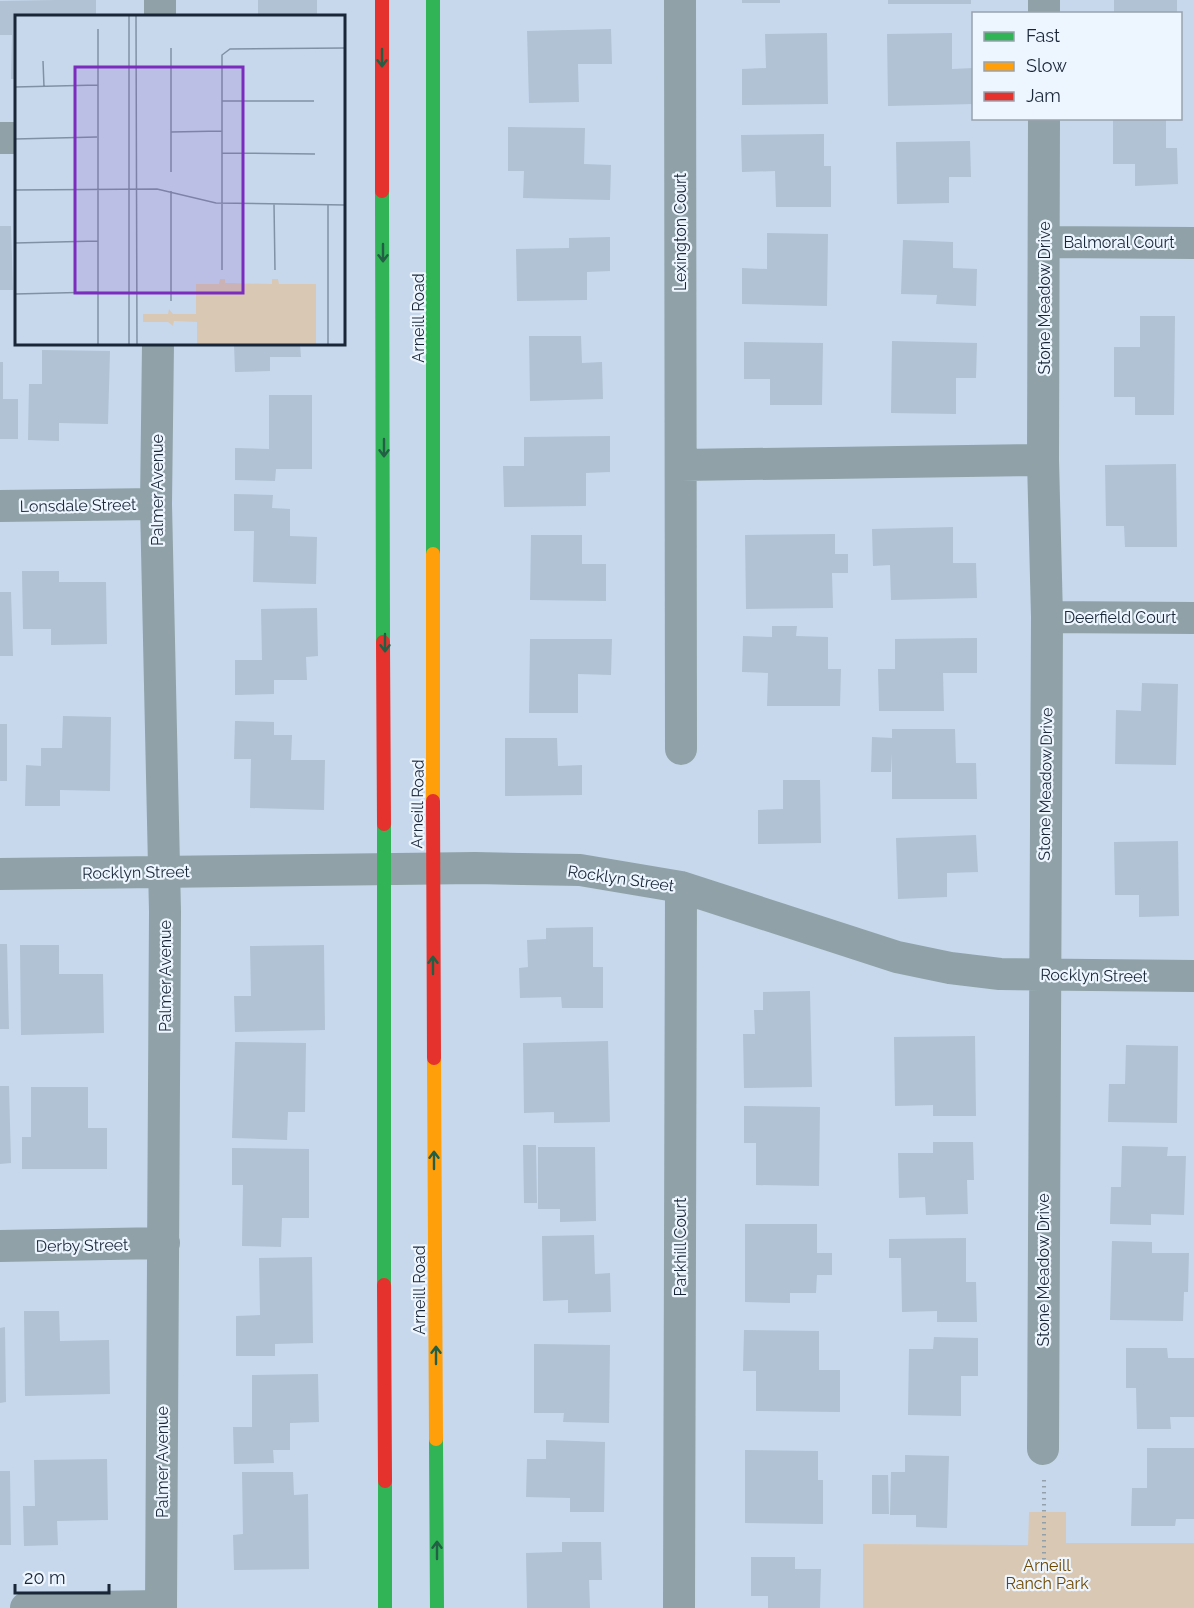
<svg xmlns="http://www.w3.org/2000/svg" width="1194" height="1608" viewBox="0 0 1194 1608" font-family="Raleway,sans-serif">
  <style>
    .green { fill: #d9c9b4 }
    .building { fill: #b0c2d3 }
    .lines { fill: none; stroke-linecap: round; stroke-linejoin: round }
    .path { stroke: #92a1a9; stroke-width: 4; stroke-dasharray: 1.5 4.5; stroke-linecap: butt }
    .street { stroke: #90a2a7; stroke-width: 32 }
    .fast { stroke: #30b455; stroke-width: 14 }
    .slow { stroke: #ff9f0a; stroke-width: 14 }
    .jam { stroke: #e5322d; stroke-width: 14 }
    .oneway { stroke: #225f44 }
    .labels { text-anchor: middle; stroke-width: 4.5; stroke-linejoin: round; paint-order: stroke }
    .street-label { font-size: 16px; fill: #182638; stroke: #edf5ff }
    .park-label { font-size: 16px; fill: #6d4700; stroke: #edf5ff }
    .inset-road { fill: none; stroke: #8191a5; stroke-width: 1.5 }
    .view { fill: #7b2cbf; fill-opacity: 0.15; stroke: #7b2cbf; stroke-width: 3 }
    .inset-edge { fill: none; stroke: #182638; stroke-width: 3 }
  </style>
  <rect width="100%" height="100%" fill="#c7d8ed"/>
  <path class="green" d="M1029,1512H1066V1543H1194V1608H863V1544L1028,1545Z"/>
  <path class="building" d="M56,0H96V16H16V79H11L12,35H0V1Z
    M258,0H317V16H258Z
    M742,0H780V3H742Z
    M888,0H971V4H888Z
    M1114,0H1177V14H1114Z
    M611,29L612,64H578L579,102L529,103L527,31Z
    M827,33L828,104L742,105V69L766,68L765,34Z
    M952,33V69L974,68V104L888,106L887,34Z
    M1113,118H1166V148H1177L1178,184L1135,186V164H1113Z
    M508,127L585,128L584,164L611,165L610,200L523,198L524,171H508Z
    M824,134V166H831V207H776L775,171L742,172L741,135Z
    M970,141L971,177H949V203L897,204L896,142Z
    M0,226H11L13,290H0Z
    M767,233L828,234L827,306L742,304V268L767,269Z
    M610,237V271L587,272V300L517,301L516,249L569,248V238Z
    M903,240L953,242V268L977,269L976,306L936,304L937,295L901,294Z
    M1140,316H1175L1174,415H1135V397H1114V347H1140Z
    M529,336H581L582,363L602,362L603,399L530,401Z
    M892,341L977,343L976,378H956V414L891,413Z
    M744,342L823,343L822,405H770V379H744Z
    M234,344H300L301,357H270V371L235,372Z
    M42,350L110,351L108,424L59,423V441L28,440L29,384H42Z
    M0,362H3V399H18V439H0Z
    M269,395H312V469H276L275,481L235,480V448L269,449Z
    M610,436V472L586,473V506L504,507L503,466H524V437Z
    M1176,464L1177,547H1125L1124,526H1106L1105,465Z
    M234,494L273,495L272,508L290,509V536L317,537L316,584L253,582L254,531H234Z
    M953,527V563H976L977,598L891,600L890,565L873,566L872,529Z
    M835,534V554H848V573H832L833,608L746,609L745,535Z
    M531,535H582V564H606V601L530,600Z
    M22,571H59V582H106L107,644L51,645V629H23Z
    M0,592H11L13,656H0Z
    M317,608L318,656L306,657L307,680H274V694L235,695V660H262L261,609Z
    M772,626H797L796,636L828,637V669H841L840,706H767L768,673L742,672L743,636L772,637Z
    M977,638V673H943L944,711H879L878,669H895V639Z
    M530,639H612L611,675L578,674V713H529Z
    M1142,683L1178,684L1176,765L1115,764L1116,710L1141,711Z
    M63,716L111,717L110,791L60,790V806H25L26,765L41,766V748H62Z
    M235,721L274,722V735H292L291,760H325L324,810L250,808L251,759H234Z
    M0,724H7V781H0Z
    M892,729H955L956,763H976L977,799H892V753L891,772H871L872,737L892,738Z
    M505,738H557L558,766L582,765V795L505,796Z
    M783,780H820L821,843L758,844V810L783,809Z
    M976,835L978,872L947,873V897L898,899L896,838Z
    M1178,841L1179,916L1139,917V895H1115L1114,842Z
    M593,927V967H603V1008H562L561,997L520,998L519,968L528,967L527,940L546,939V928Z
    M0,944H7L9,1029H0Z
    M20,945H59V974H103L104,1033L21,1035Z
    M324,945L325,1030L235,1032L234,996H251L250,946Z
    M810,991L812,1087L744,1088L743,1034H755L754,1010H763V992Z
    M975,1036L976,1116H933V1105L895,1106L894,1037Z
    M608,1041L610,1122L554,1123V1112L524,1113L523,1043Z
    M235,1042L306,1043L305,1112H288L287,1140L232,1138Z
    M1126,1045L1178,1046L1177,1123L1108,1122L1109,1084H1125Z
    M0,1086H9L11,1163L0,1164Z
    M31,1087H88V1128H107V1169H22V1137H31Z
    M744,1106L820,1107L819,1186L756,1185V1143H744Z
    M933,1142H973L974,1180H967L968,1214L926,1215L925,1197L899,1198L898,1153H933Z
    M523,1145H536L537,1203H524Z
    M1122,1146L1168,1147L1167,1156H1186L1184,1215L1151,1214V1225L1110,1224L1111,1187H1121Z
    M538,1147H595L596,1221L560,1222V1209H538Z
    M232,1148L309,1149V1218H282L281,1247L242,1246L243,1185H232Z
    M745,1224H817V1253H832V1275H817L816,1293H790V1303L745,1302Z
    M594,1235L595,1274L610,1273L611,1312L568,1313V1300L543,1301L542,1236Z
    M966,1238V1282H976L977,1322H937V1311L902,1312L901,1258H889V1239Z
    M1112,1241L1152,1242V1253H1189L1188,1292H1184L1183,1321L1110,1320Z
    M312,1257L313,1343L275,1344V1356H236V1316L260,1315L259,1258Z
    M24,1311H59L60,1341L109,1340L110,1394L25,1396Z
    M5,1327L6,1402L0,1403V1328Z
    M744,1330L819,1331V1370H840V1412L756,1411V1371H743Z
    M934,1337L978,1338V1376H961V1416L908,1415L909,1349H933Z
    M534,1344L610,1345L609,1423L563,1422L564,1413H534Z
    M1126,1348H1167L1168,1358H1194V1417H1170L1171,1429H1137L1136,1388H1126Z
    M318,1374L319,1422L290,1423V1450H273L274,1463L234,1464L233,1427H252V1375Z
    M546,1440L605,1442L604,1512H570V1498L526,1497L527,1459H546Z
    M1147,1448H1194V1519H1176L1175,1526H1131L1132,1488H1147Z
    M745,1450L818,1451V1480H823V1524L745,1523Z
    M905,1455L949,1456L947,1528L916,1527V1515H890L891,1472H905Z
    M107,1459L108,1520L57,1521L58,1545L24,1546L23,1506H35L34,1460Z
    M0,1471H10L11,1545H0Z
    M242,1472H293L294,1495L308,1494L309,1569L234,1570L233,1535L243,1534Z
    M872,1475H888L889,1514H872Z
    M562,1542H601L602,1580H589L590,1608H527L526,1553L562,1552Z
    M751,1557H795V1569H821L820,1608H768V1596H751Z"/>
  <g class="lines">
    <path class="path" d="M1044,1480V1562"/>
    <path class="street" d="M680,0L681,749
      M1044,0V14
      M160,16V0
      M0,138H16
      M1045,242L1194,243
      M158,344L156,504L165,912L161,1608
      M681,465L1043,460
      M0,506L156,504
      M1047,617L1194,618
      M0,874L475,868L580,870L681,887L897,957L950,968L1000,974L1194,976
      M0,1246L164,1243
      M1043,1449L1047,617L1043,460L1044,118
      M26,1608L161,1606
      M679,1608L681,887"/>
    <path class="fast" d="M433,0V554
      M382,191L383,642
      M384,824V1285
      M436,1439L437,1608
      M385,1481V1608"/>
    <path class="slow" d="M433,554V801
      M434,1058L436,1439"/>
    <path class="jam" d="M382,0V191
      M383,642L384,824
      M433,801L434,1058
      M384,1285L385,1481"/>
  </g>
  <defs><path id="oneway-shaft" d="M-6 0H5M1.5-3L5.5 0L1.5 3" fill="none" stroke-width="1.6" stroke-linecap="round" stroke-linejoin="round" transform="scale(1.5)"/></defs>
  <g class="oneway">
    <use href="#oneway-shaft" transform="translate(382 58) rotate(90)"/>
    <use href="#oneway-shaft" transform="translate(383 253) rotate(90)"/>
    <use href="#oneway-shaft" transform="translate(384 448) rotate(90)"/>
    <use href="#oneway-shaft" transform="translate(385 643) rotate(90)"/>
    <use href="#oneway-shaft" transform="translate(433 965) rotate(-90)"/>
    <use href="#oneway-shaft" transform="translate(434 1160) rotate(-90)"/>
    <use href="#oneway-shaft" transform="translate(436 1355) rotate(-90)"/>
    <use href="#oneway-shaft" transform="translate(437 1550) rotate(-90)"/>
  </g>
  <g class="labels">
    <g class="street-label">
      <text transform="translate(680 232) rotate(-90)" y="6">Lexington Court</text>
      <text x="1119" y="248">Balmoral Court</text>
      <text transform="translate(1044 298) rotate(-90)" y="6">Stone Meadow Drive</text>
      <text transform="translate(418 318) rotate(-90)" y="6">Arneill Road</text>
      <text transform="translate(157 490) rotate(-90)" y="6">Palmer Avenue</text>
      <text transform="translate(78 505) rotate(-1)" y="6">Lonsdale Street</text>
      <text x="1120" y="623">Deerfield Court</text>
      <text transform="translate(1045 784) rotate(-89)" y="6">Stone Meadow Drive</text>
      <text transform="translate(417 804) rotate(-89)" y="6">Arneill Road</text>
      <text transform="translate(136 872) rotate(-1)" y="6">Rocklyn Street</text>
      <text transform="translate(621 878) rotate(8)" y="6">Rocklyn Street</text>
      <text transform="translate(1094 975) rotate(1)" y="6">Rocklyn Street</text>
      <text transform="translate(165 976) rotate(-90)" y="6">Palmer Avenue</text>
      <text transform="translate(82 1245) rotate(-1)" y="6">Derby Street</text>
      <text transform="translate(680 1247) rotate(-90)" y="6">Parkhill Court</text>
      <text transform="translate(1043 1270) rotate(-90)" y="6">Stone Meadow Drive</text>
      <text transform="translate(419 1290) rotate(-90)" y="6">Arneill Road</text>
      <text transform="translate(162 1462) rotate(-90)" y="6">Palmer Avenue</text>
    </g>
    <g class="park-label">
      <text x="1047" y="1571">Arneill<tspan x="1047" dy="18">Ranch Park</tspan></text>
    </g>
  </g>
  <g transform="translate(15 15)">
    <rect width="330" height="330" fill="#c7d8ed"/>
    <path d="M205,264H210V268L257,269V264H263L264,269H301V329H182V307L159,306L158,311L153,307H128V299H153L154,294L158,299H181V269H204Z" fill="#d9c9b4"/>
    <path class="inset-road" d="M114,1V329M121,1L122,329M83,14V329M156,33V157M28,46L29,72M0,72L83,70M207,86H299M156,117L207,116M0,124L82,122M207,138L300,139M0,175L142,174L201,188L330,190M259,189L260,255M0,228L83,226M207,255V40L215,34L330,33M0,279L83,277M156,286V176M313,329V190"/>
    <path class="view" d="M60,52H228V278H60Z"/>
    <rect width="330" height="330" class="inset-edge"/>
  </g>
  <rect x="972" y="12" width="210" height="108" fill="#edf5ff" stroke="#98a2af" stroke-width="1.5"/>
  <rect x="984" y="32" width="30" height="9" fill="#30b455" stroke="#98a2af" stroke-width="1.5"/>
  <text x="1026" y="42" font-size="18" fill="#182638">Fast</text>
  <rect x="984" y="62" width="30" height="9" fill="#ff9f0a" stroke="#98a2af" stroke-width="1.5"/>
  <text x="1026" y="72" font-size="18" fill="#182638">Slow</text>
  <rect x="984" y="92" width="30" height="9" fill="#e5322d" stroke="#98a2af" stroke-width="1.5"/>
  <text x="1026" y="102" font-size="18" fill="#182638">Jam</text>
  <path d="M15 1584v9h94v-9" fill="none" stroke="#182638" stroke-width="3"/>
  <text x="24" y="1584" font-size="18" fill="#182638" stroke="#edf5ff" stroke-width="4.5" paint-order="stroke">20 m</text>
</svg>
